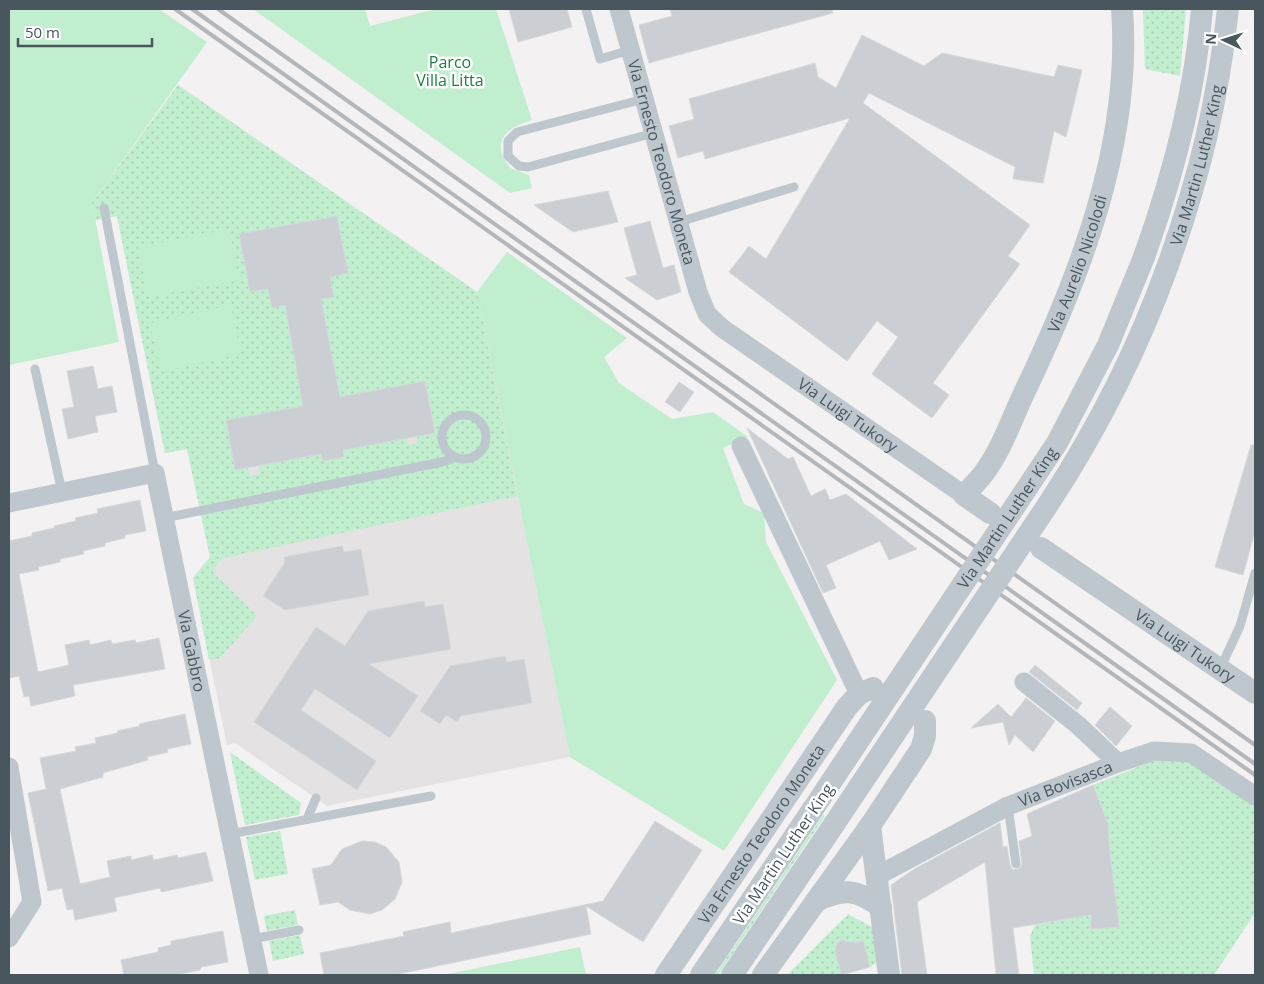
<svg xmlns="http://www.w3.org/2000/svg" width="1264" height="984" viewBox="0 0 1264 984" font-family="'Open Sans',sans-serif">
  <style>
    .education { fill: #e4e2e3 }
    .grass { fill: url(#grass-dots); fill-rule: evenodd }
    .green { fill: #c1eece }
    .building { fill: #cbcfd3; stroke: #d5d8dc }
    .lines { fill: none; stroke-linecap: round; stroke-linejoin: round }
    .service { stroke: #bdc7cd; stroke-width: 9 }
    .minor { stroke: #bdc7cd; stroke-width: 19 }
    .tertiary { stroke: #bdc7cd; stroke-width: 22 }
    .rail { stroke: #b3b7bb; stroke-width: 4 }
    .tertiary-bridge { stroke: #bdc7cd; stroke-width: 22 }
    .labels { text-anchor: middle; stroke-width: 5; stroke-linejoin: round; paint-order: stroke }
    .park-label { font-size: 16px; fill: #1a7f41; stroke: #fff }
    .street-label { font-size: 16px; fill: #49565e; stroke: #fff }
  </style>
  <defs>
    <pattern id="grass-dots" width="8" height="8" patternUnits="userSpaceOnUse" patternTransform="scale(1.25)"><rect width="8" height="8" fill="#c1eece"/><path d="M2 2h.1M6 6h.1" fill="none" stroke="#a7ceb3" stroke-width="1.8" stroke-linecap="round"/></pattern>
  </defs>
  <rect width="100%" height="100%" fill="#f3f1f1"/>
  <path class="education" d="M178,85L477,292L570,757L327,806L235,743L227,745L193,578L210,557L187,449L165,453L117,216L95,220Z"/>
  <path class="grass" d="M1143,9H1186L1180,76L1145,69Z
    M178,85L477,292L517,496L223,558L212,571L257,616L220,658L209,660L193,578L210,557L187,449L165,453L117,216L95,220L92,203ZM337,216L348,273L330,277L334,297L307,302L325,318L336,378L333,398L412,391L411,384L425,381L429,401L421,413L431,411L435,432L417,436L418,443L408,445L404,423L343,450V457L323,461L321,454L263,465L260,453H256L260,474L250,476L248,468L235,470L226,420L314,404L300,385L288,325L298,303L272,308L268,289L250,292L239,235Z
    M230,752L301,803L299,815L245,825Z
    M1163,757L1193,759L1255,806V913L1214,975H1034L1030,936L1035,925L1091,915L1092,929L1109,845L1108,824L1093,785Z
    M823,815L825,816L718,975H715Z
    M280,831L288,874L255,880L246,837Z
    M295,910L298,925L267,931L264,916Z
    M848,914L872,927L878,962L870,967L863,940L850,945L848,941L840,940L837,943L835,951L841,975H787Z
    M300,935L304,954L273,961L269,941Z"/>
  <path class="green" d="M9,9H159L207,42L92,203L119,342L9,365Z
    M253,9H365L370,26L436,9H496L532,120C505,128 490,142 510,168L529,175L532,188L510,193Z
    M229,229L239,280L148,297L138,247Z
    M507,252L627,338L604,357L619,383L672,419L713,412L748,437L723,448L744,504L764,513L766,542L837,680L724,851L570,757L477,292Z
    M231,305L241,354L160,372L150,323Z
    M580,947L586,975H443Z"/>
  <path class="building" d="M509,9H567L572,27L518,42Z
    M670,9H832L833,13L649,63L639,25L672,16Z
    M862,35L924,66L942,53L1054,77L1058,65L1082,70L1066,137L1054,131L1043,183L1013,179L1015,167L869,93L863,103L1030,225L1008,256L1020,264L933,383L949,395L932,418L872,374L898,337L877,321L847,361L729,272L749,246L766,259L850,118L705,159L703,151L678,158L669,126L694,119L689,99L815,63L818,77L836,88Z
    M608,191L618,222L573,232L534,205Z
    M337,216L348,273L330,277L334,297L321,299L340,397L425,381L435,433L343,450L344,457L323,461L321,454L235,470L226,420L303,406L285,305L272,308L268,289L250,292L239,234Z
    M650,221L663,268L674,265L681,292L657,300L625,278L637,275L624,228Z
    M93,366L98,389L112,386L117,412L95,416L98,432L68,439L62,409L74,407L67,371Z
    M679,382L694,392L680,412L665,402Z
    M747,428L788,459L793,457L811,496L825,489L830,500L846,494L917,549L889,560L880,541L826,565L836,588L823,593Z
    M1251,445H1255V531L1243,575L1215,567Z
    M140,500L146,531L125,535V538L105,543V546L83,551L84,554L60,559V562L38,567L39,570L19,574L38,672L69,665L65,645L89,640L90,645L111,640L112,644L135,640L136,643L159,638L165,669L73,685L75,696L31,706L29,696L24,697L19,676L9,678V541L32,536V533L54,528V526L76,521L75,518L98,513L97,509Z
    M342,546L344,552L361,549L369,595L285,610L263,596L285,562L284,557Z
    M424,601L425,607L443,604L451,649L369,664L418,696L390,738L315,689L301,710L376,761L357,790L254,722L316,627L345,646L368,611Z
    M505,656L507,662L524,659L532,703L461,716L457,722L446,715L440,724L420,711L450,666Z
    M1035,665L1082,703L1077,710L1029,672Z
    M1026,698L1055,721L1033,752L1015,735L1009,745L1003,722L971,728L998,704L1011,717Z
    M1110,707L1132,726L1116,746L1095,725Z
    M185,714L191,744L167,749L168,752L147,757L148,760L103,773V777L60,789L80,884L110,877L107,861L131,856V860L152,855L154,860L177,855L178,858L206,852L213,881L161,892L160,888L114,898L117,911L75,920L73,909L67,910L62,888L48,891L28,793L46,789L40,758L76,751L75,747L96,743L95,738L118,733L117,731L140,726L139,724Z
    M1093,785L1108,824L1109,845L1119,927L1091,929V915L1013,928L1019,975H996L985,862L917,902L927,975H902L891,885L916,868L1000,823L1003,847L1007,846L1010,865L1013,870L1019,869L1022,864L1019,841L1032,836L1027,814Z
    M655,821L702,850L643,942L586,906L591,934L394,975H324L320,953L404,936L403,932L450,922L451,933L603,901Z
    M362,841L375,842L386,847L399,862L402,882L395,899L382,910L370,914L350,910L338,902L320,905L312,869L331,865L342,849Z
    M223,931L228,962L201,967L200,970L176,975H124L121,960L158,952V948L171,945V941Z
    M840,940L856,943L863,940L870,967L841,975L835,951L837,943Z"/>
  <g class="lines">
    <path class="service" d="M586,9L600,59L630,50
      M644,99L517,132L508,141V156L519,166L528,167L654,133
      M104,208L155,473
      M679,222L794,187
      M35,369L62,492
      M442 437a22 22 0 1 1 44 0a22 22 0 1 1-44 0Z
      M164,518L447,461L451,456
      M1220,669L1240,626L1255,573
      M1008,806L1016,864
      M307,819L316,798
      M230,834L431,796
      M252,939L299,930"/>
    <g class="minor">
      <path id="s1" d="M619,9L698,292L707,314L722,328L964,495"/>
      <path d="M741,446L859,694"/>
      <path id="s2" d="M9,503L155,473L259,975"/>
      <path d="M1024,682L1078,725L1118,763"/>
      <path d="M9,767L32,902L9,938"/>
      <path id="s3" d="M877,876L1008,806L1118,763L1154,751L1191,753L1255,796"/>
    </g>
    <g class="tertiary">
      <path d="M1144,257C1173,176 1195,94 1202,9"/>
      <path id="s4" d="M1168,265C1199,178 1218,101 1228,9"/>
      <path id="s5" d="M990,513L964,495C971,488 978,481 984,473C1002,449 1012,418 1025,391C1081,274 1132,141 1122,9"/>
      <path id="s6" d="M1041,548L1255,693"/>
      <path d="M870,826L889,975"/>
      <path d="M816,901C844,888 856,889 881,907"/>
      <path id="s7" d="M666,975L847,707L859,694L873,688"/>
      <path d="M701,975L813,809"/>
      <path d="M732,975L835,823"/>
      <path d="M763,975L870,826L921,749L925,736V721"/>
    </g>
    <path class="rail" d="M175,9L1255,775
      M192,9L1255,764
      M218,9L1255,745"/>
    <g class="tertiary-bridge">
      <path id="s8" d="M813,809L1057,443L1108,345L1144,257"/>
      <path d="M835,823L1049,503C1098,428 1138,349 1168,265"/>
    </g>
  </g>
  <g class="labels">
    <g class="park-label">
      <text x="450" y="68">Parco<tspan x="450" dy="18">Villa Litta</tspan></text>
    </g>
    <g class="street-label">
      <text dy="6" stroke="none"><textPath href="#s1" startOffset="159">Via Ernesto Teodoro Moneta</textPath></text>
      <text dy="6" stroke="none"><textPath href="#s4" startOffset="104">Via Martin Luther King</textPath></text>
      <text dy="6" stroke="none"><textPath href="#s5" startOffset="291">Via Aurelio Nicolodi</textPath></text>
      <text dy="6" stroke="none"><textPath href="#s1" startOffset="491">Via Luigi Tukory</textPath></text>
      <text dy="6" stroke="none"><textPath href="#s8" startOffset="350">Via Martin Luther King</textPath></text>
      <text dy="6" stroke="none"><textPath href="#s6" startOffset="174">Via Luigi Tukory</textPath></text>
      <text dy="6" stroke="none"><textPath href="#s2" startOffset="331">Via Gabbro</textPath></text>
      <text dy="6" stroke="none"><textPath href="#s3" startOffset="210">Via Bovisasca</textPath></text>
      <text dy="6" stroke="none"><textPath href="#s7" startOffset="170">Via Ernesto Teodoro Moneta</textPath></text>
      <text transform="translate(783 854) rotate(-56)" y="6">Via Martin Luther King</text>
    </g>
  </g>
  <rect width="1264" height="984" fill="none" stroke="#49565e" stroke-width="20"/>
  <g transform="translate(1224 40) rotate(274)" stroke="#ffffff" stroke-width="4" paint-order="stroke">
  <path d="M0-4L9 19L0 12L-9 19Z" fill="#49565e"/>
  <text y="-8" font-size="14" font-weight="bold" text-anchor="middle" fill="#49565e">N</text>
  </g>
  <path d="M18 38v8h134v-8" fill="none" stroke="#49565e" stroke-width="2.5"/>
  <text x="25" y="38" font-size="15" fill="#49565e" stroke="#ffffff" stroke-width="4" paint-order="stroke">50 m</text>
</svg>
